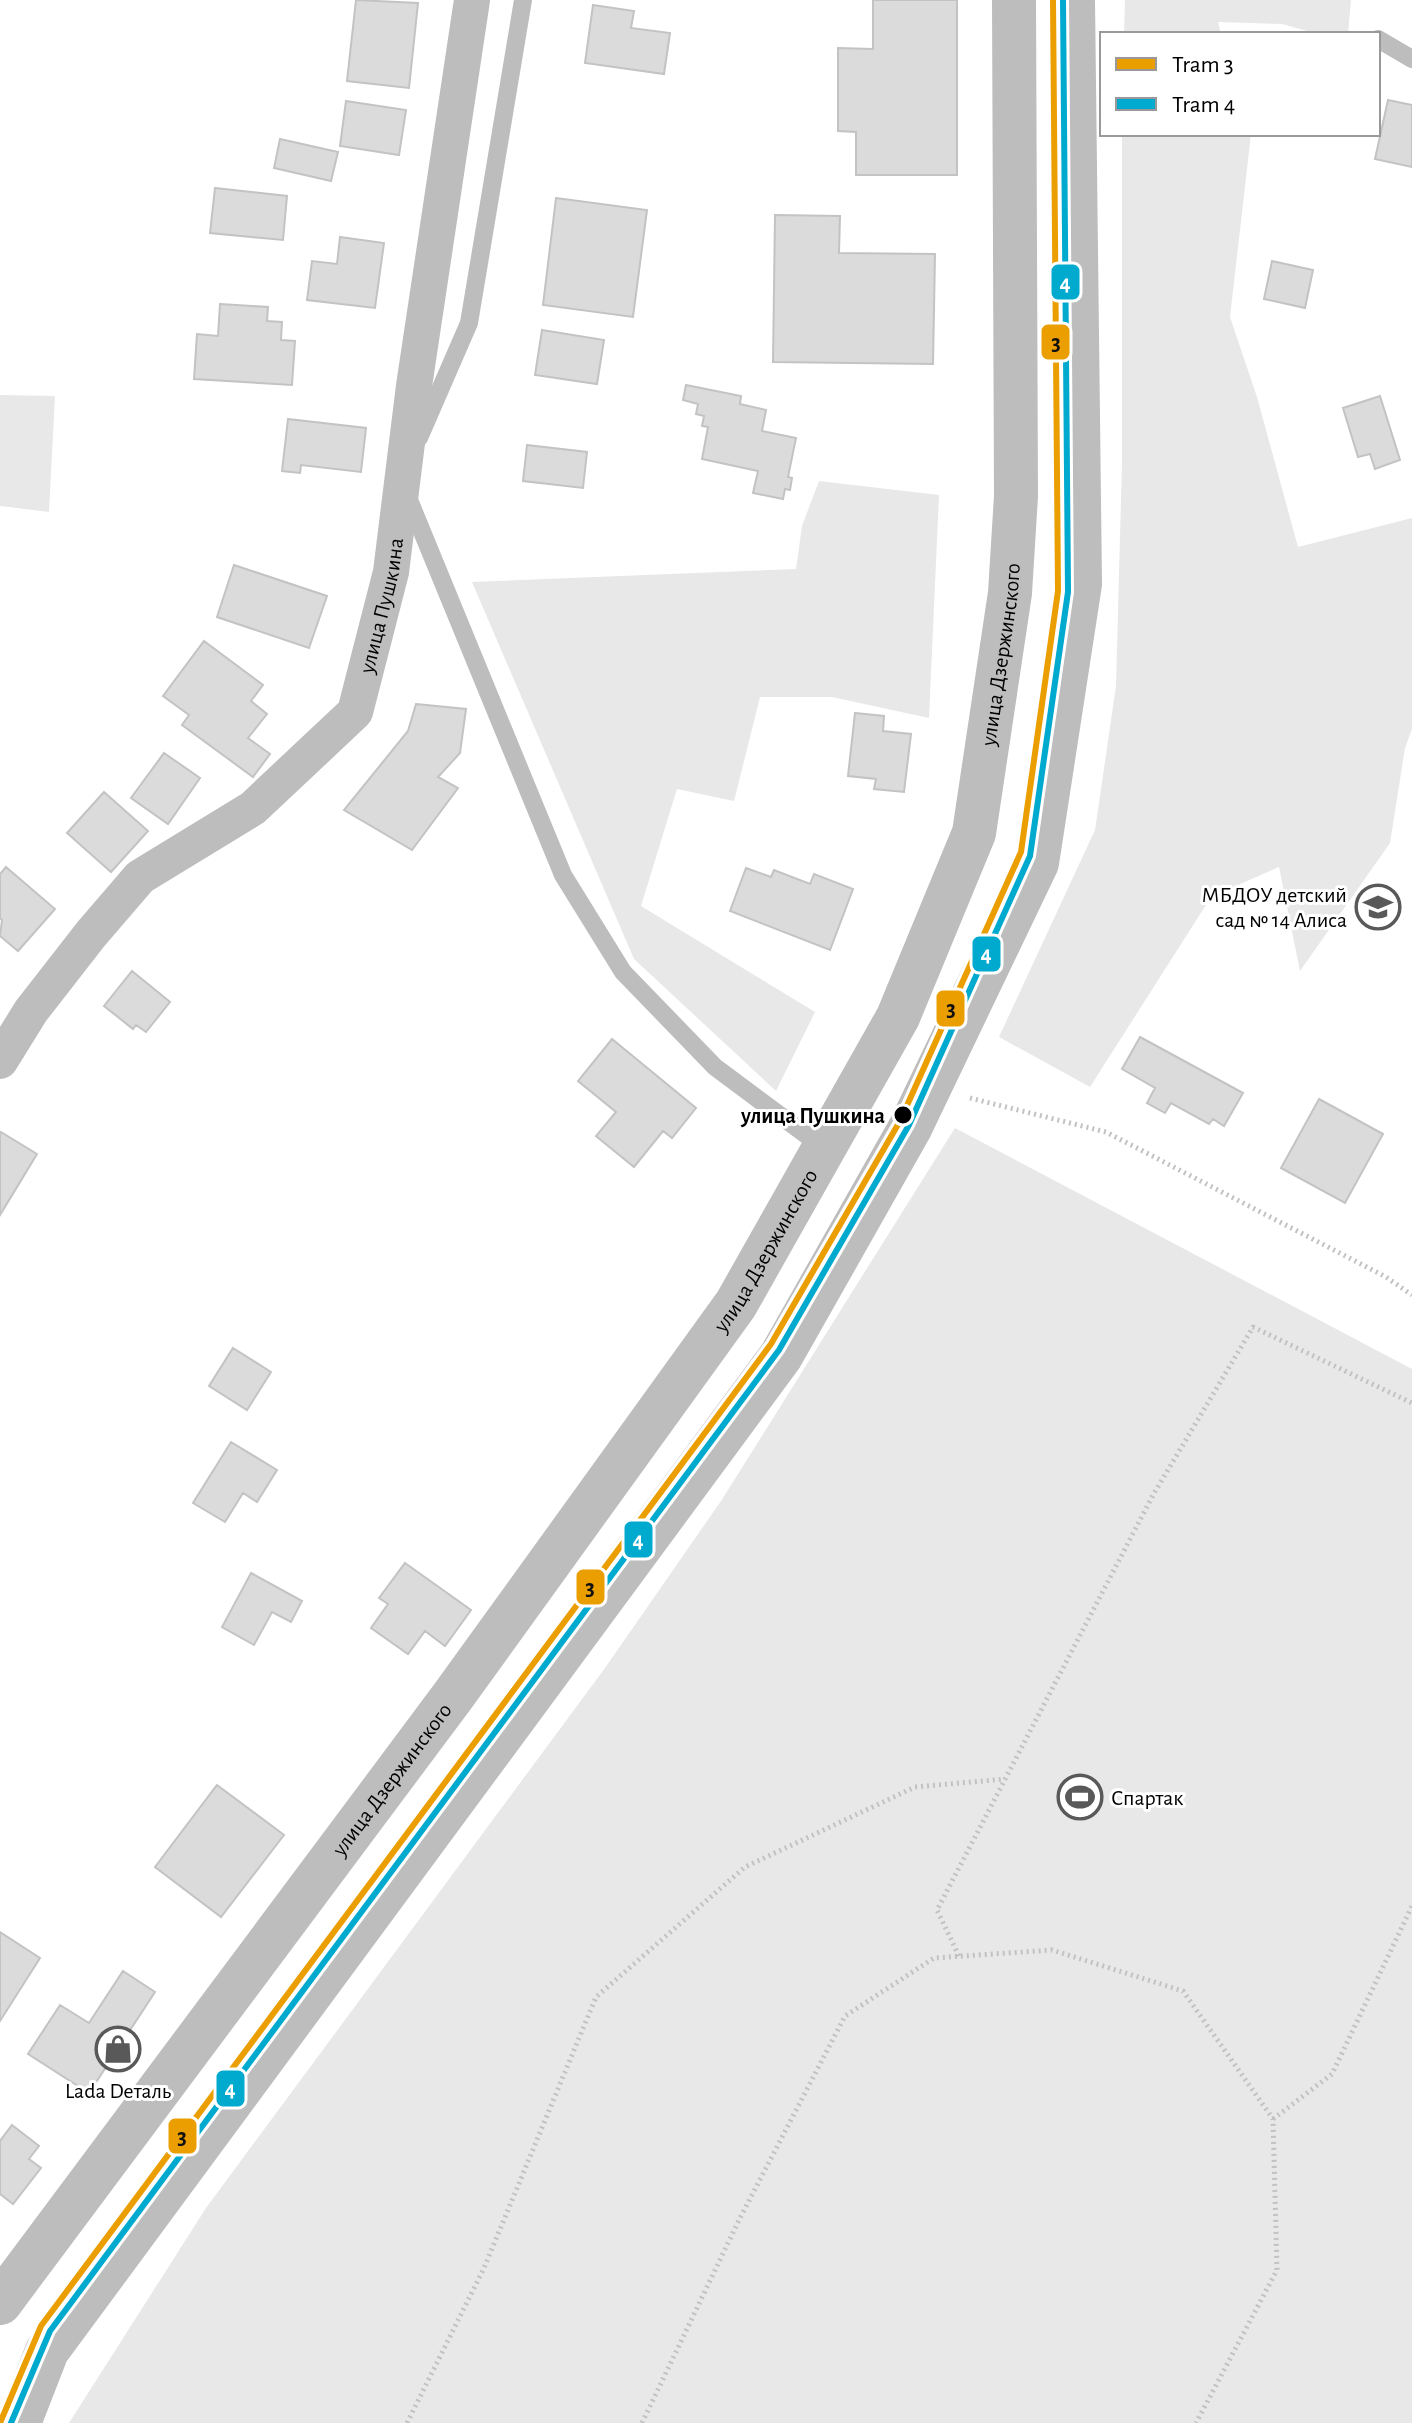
<svg xmlns="http://www.w3.org/2000/svg" width="1412" height="2423" viewBox="0 0 1412 2423" font-family="'Alegreya Sans',sans-serif">
  <style>
    .green { fill: #e8e8e8 }
    .building { fill: #dbdbdb; stroke: #c3c3c3; stroke-width: 2 }
    .lines { fill: none; stroke-linecap: round; stroke-linejoin: round }
    .path { stroke: #c2c2c2; stroke-width: 5; stroke-dasharray: 2 4; stroke-linecap: butt }
    .service { stroke: #bdbdbd; stroke-width: 18 }
    .minor { stroke: #bdbdbd; stroke-width: 36 }
    .primary { stroke: #bdbdbd; stroke-width: 44 }
    .tram-1-casing { stroke: #fff; stroke-width: 12 }
    .tram-2-casing { stroke: #fff; stroke-width: 12 }
    .tram-1 { stroke: #eb9e00; stroke-width: 6 }
    .tram-2 { stroke: #00a9ce; stroke-width: 6 }
    .stop-dot { fill: #000; stroke: #fff; stroke-width: 3 }
    .labels { text-anchor: middle; stroke-width: 6; stroke-linejoin: round; paint-order: stroke }
    .street-label { font-size: 22px; fill: #000; stroke: #fff }
    .poi-label { font-size: 22px; fill: #000; stroke: #fff; text-anchor: end }
    .stop-label { font-size: 22px; font-weight: bold; fill: #000; stroke: #fff; text-anchor: end }
    .line-badge { stroke: #fff; stroke-width: 3 }
    .badge-label { font-size: 22px; text-anchor: middle; font-weight: bold; fill: #fff }
    .pale-badge-label { font-size: 22px; text-anchor: middle; font-weight: bold; fill: #111 }
  </style>
  <rect width="100%" height="100%" fill="#fff"/>
  <path class="green" d="M1125,0H1351L1348,34H1318L1282,24L1218,22L1221,34H1124Z
    M1122,134H1251L1230,317L1257,397L1298,547L1412,518V729L1405,748L1390,843L1300,971L1279,867L1211,897L1090,1087L999,1037L1095,830L1116,686L1122,462Z
    M0,395L55,396L49,512L0,506Z
    M819,481L939,495L929,718L832,697H760L734,801L677,789L641,906L815,1012L776,1091L634,959L472,582L796,569L802,526Z
    M955,1128L1412,1369V2423H69L206,2208L605,1668L721,1501Z"/>
  <path class="building" d="M356,0L418,3L409,88L347,81Z
    M873,0H957V175H856V132L838,131V48L873,49Z
    M593,5L634,11L631,28L670,33L664,74L585,63Z
    M1388,100L1412,105V167L1375,159Z
    M346,101L406,110L399,155L340,146Z
    M280,139L338,152L331,181L274,168Z
    M215,188L287,196L283,240L210,233Z
    M556,198L647,210L633,317L543,305Z
    M775,215L840,216L839,253L935,254L933,364L773,362Z
    M340,237L384,243L375,308L307,300L312,261L337,264Z
    M1272,261L1313,270L1305,308L1264,299Z
    M220,304L268,307L267,321L282,322L281,340L295,341L292,385L194,379L197,334L218,336Z
    M542,330L604,340L597,384L535,375Z
    M686,385L741,396L740,404L766,410L762,431L796,438L788,477L792,478L790,490L785,489L783,499L753,493L758,471L702,459L708,427L702,426L704,416L696,414L698,404L683,400Z
    M1380,396L1400,460L1375,469L1370,454L1358,457L1343,408Z
    M288,419L366,428L361,472L301,465L300,473L282,471Z
    M527,445L587,452L583,488L523,481Z
    M234,565L327,596L309,648L217,617Z
    M204,641L263,685L251,701L267,714L248,738L270,754L253,777L182,725L189,715L163,696Z
    M416,704L466,709L460,753L438,777L458,788L412,850L344,810L408,731Z
    M855,713L884,716L883,731L911,734L904,792L874,789L876,779L848,776Z
    M164,753L200,778L168,824L131,798Z
    M104,792L148,831L111,872L67,833Z
    M6,867L55,909L18,951L0,936L2,920L0,918V874Z
    M746,868L771,877L774,870L810,884L814,874L853,889L830,950L730,911Z
    M132,971L170,1002L146,1032L136,1025L133,1029L104,1006Z
    M1140,1037L1243,1093L1224,1126L1213,1119L1209,1124L1171,1103L1165,1113L1147,1103L1155,1088L1122,1069Z
    M612,1039L696,1108L672,1138L663,1131L634,1167L596,1136L616,1112L578,1081Z
    M1319,1099L1383,1134L1345,1203L1281,1168Z
    M1,1132L37,1154L0,1215V1133Z
    M233,1348L271,1372L247,1410L209,1386Z
    M231,1442L277,1470L257,1502L243,1493L225,1522L193,1503Z
    M405,1563L471,1610L445,1646L425,1631L408,1654L371,1628L388,1604L379,1598Z
    M251,1573L302,1601L291,1622L272,1612L254,1645L222,1627Z
    M217,1785L284,1835L221,1917L155,1867Z
    M0,1932L40,1958L0,2021Z
    M123,1971L155,1992L89,2093L28,2054L60,2005L89,2023Z
    M12,2125L39,2146L29,2159L41,2168L13,2204L0,2194V2141Z"/>
  <g class="lines">
    <path class="path" d="M970,1098L1106,1132L1386,1277L1412,1295
      M959,1956L937,1910L1153,1495L1253,1327L1412,1403
      M1273,2119L1332,2074L1412,1906
      M407,2423L484,2268L596,1997L745,1867L915,1787L1005,1779
      M642,2423L740,2218L845,2016L934,1958L1052,1950L1183,1991L1273,2119L1277,2270L1196,2423"/>
    <path class="service" d="M1378,39L1412,59
      M419,438L469,323L523,0
      M407,495L563,875L623,972L715,1067L824,1148"/>
    <path class="minor" id="s1" d="M0,1061L31,1011L91,934L140,877L253,808L355,712L391,572L414,386L472,0"/>
    <g class="primary">
      <path id="s2" d="M0,2303L453,1696L736,1304L898,1017L974,833L1010,593L1016,496L1014,0"/>
      <path d="M19,2423L47,2351L781,1356L910,1128L1037,863L1080,584L1073,0"/>
    </g>
    <g class="tram-1-casing">
      <path id="tram-1" d="M0,2423L41,2326L771,1344L900,1121L1021,852L1058,591L1053,0"/>
    </g>
    <g class="tram-2-casing">
      <path id="tram-2" d="M11,2423L50,2331L779,1350L909,1125L1030,856L1068,592L1063,0"/>
    </g>
    <use href="#tram-1" class="tram-1"/>
    <use href="#tram-2" class="tram-2"/>
  </g>
  <defs>
    <g id="school-ring" transform="scale(2.3)"><circle r="9.5" fill="#fff" stroke="#595959" stroke-width="1.5"/><path d="M0-5L7-2L0 1L-7-2ZM-4 1L0 2.5L4 1V4Q0 6-4 4Z" fill="#595959"/></g>
    <g id="stadium-ring" transform="scale(2.3)"><circle r="9.5" fill="#fff" stroke="#595959" stroke-width="1.5"/><path d="M0-5a6.5 5 0 1 0 0 10a6.5 5 0 1 0 0-10ZM-3.5-1.8h7v3.6h-7Z" fill="#595959"/></g>
    <g id="shop-ring" transform="scale(2.3)"><circle r="9.5" fill="#fff" stroke="#595959" stroke-width="1.5"/><path d="M-5-2.5h2.3a2.7 3.5 0 0 1 5.4 0H5L5.5 6h-11ZM-1.5-2.5h3a1.5 2.3 0 0 0-3 0Z" fill="#595959"/></g>
  </defs>
  <g fill-rule="evenodd">
    <use href="#school-ring" x="1378" y="907"/>
    <use href="#stadium-ring" x="1080" y="1797"/>
    <use href="#shop-ring" x="118" y="2049"/>
  </g>
  <circle class="stop-dot" cx="903" cy="1115" r="10"/>
  <g class="labels">
    <g class="street-label">
      <text dy="8" stroke="none"><textPath href="#s1" startOffset="614">улица Пушкина</textPath></text>
      <text dy="8" stroke="none"><textPath href="#s2" startOffset="1950">улица Дзержинского</textPath></text>
      <text dy="8" stroke="none"><textPath href="#s2" startOffset="1302">улица Дзержинского</textPath></text>
      <text dy="8" stroke="none"><textPath href="#s2" startOffset="654">улица Дзержинского</textPath></text>
    </g>
    <g class="poi-label">
      <text x="1347" y="902">МБДОУ детский<tspan x="1347" dy="25">сад № 14 Алиса</tspan></text>
      <text x="1111" y="1805" text-anchor="start">Спартак</text>
      <text x="118" y="2098" text-anchor="middle">Lada Dеталь</text>
    </g>
    <g class="stop-label">
      <text x="885" y="1123">улица Пушкина</text>
    </g>
  </g>
  <g class="line-badge">
    <rect x="1050" y="263" width="31" height="38" rx="8" fill="#00a9ce"/>
    <rect x="1040" y="323" width="31" height="38" rx="8" fill="#eb9e00"/>
    <rect x="971" y="935" width="31" height="38" rx="8" fill="#00a9ce"/>
    <rect x="935" y="989" width="31" height="39" rx="8" fill="#eb9e00"/>
    <rect x="623" y="1520" width="31" height="39" rx="8" fill="#00a9ce"/>
    <rect x="575" y="1568" width="31" height="38" rx="8" fill="#eb9e00"/>
    <rect x="215" y="2069" width="31" height="39" rx="8" fill="#00a9ce"/>
    <rect x="167" y="2117" width="31" height="38" rx="8" fill="#eb9e00"/>
  </g>
  <g class="badge-label">
    <text x="1065" y="290">4</text>
    <text x="986" y="961">4</text>
    <text x="638" y="1547">4</text>
    <text x="230" y="2096">4</text>
  </g>
  <g class="pale-badge-label">
    <text x="1056" y="350">3</text>
    <text x="951" y="1016">3</text>
    <text x="590" y="1595">3</text>
    <text x="182" y="2144">3</text>
  </g>
  <rect x="1100" y="32" width="280" height="104" fill="#ffffff" stroke="#999999" stroke-width="2"/>
  <rect x="1116" y="58" width="40" height="12" fill="#eb9e00" stroke="#999999" stroke-width="2"/>
  <text x="1172" y="72" font-size="24" fill="#000000">Tram 3</text>
  <rect x="1116" y="98" width="40" height="12" fill="#00a9ce" stroke="#999999" stroke-width="2"/>
  <text x="1172" y="112" font-size="24" fill="#000000">Tram 4</text>
</svg>
